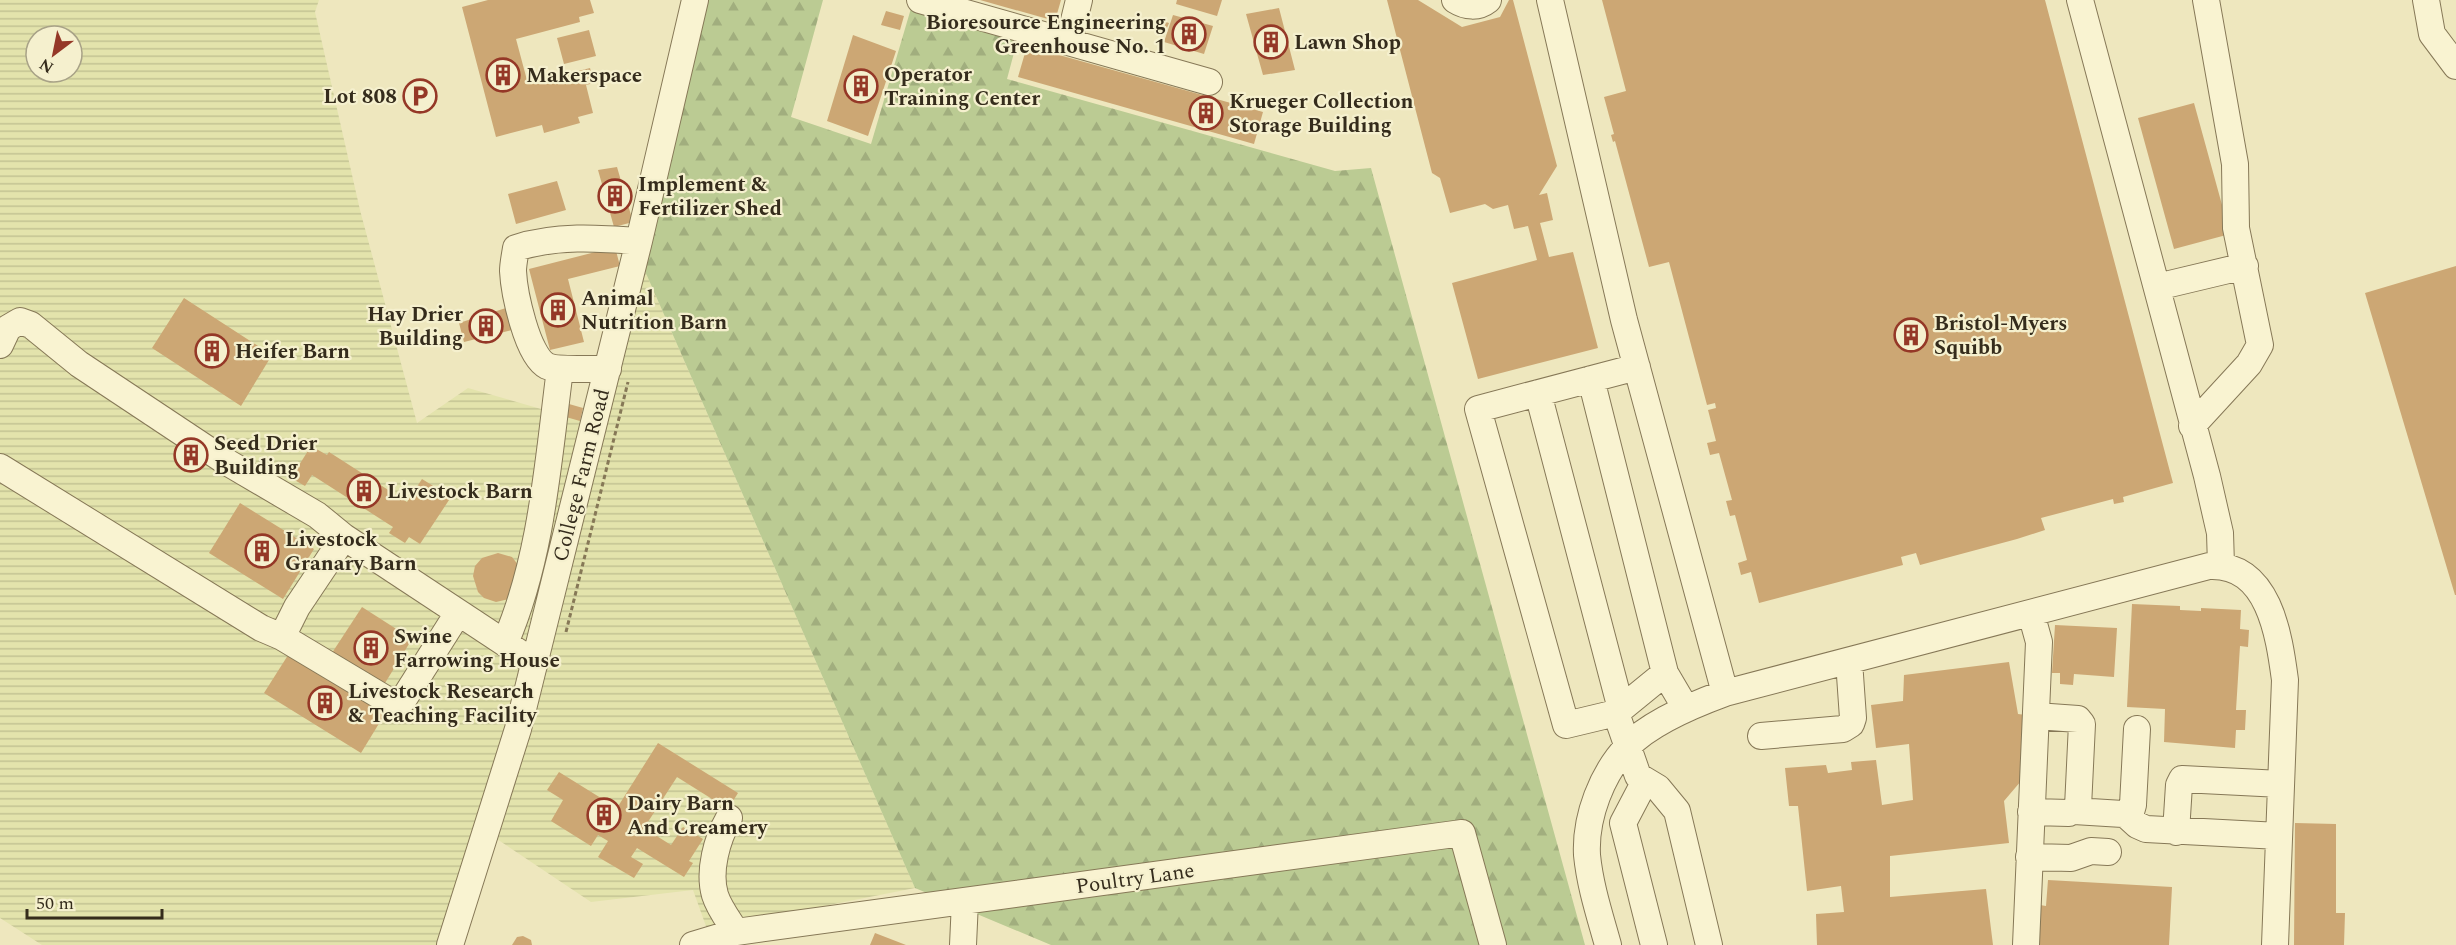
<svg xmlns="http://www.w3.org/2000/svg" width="2456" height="945" viewBox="0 0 2456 945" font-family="Spectral,serif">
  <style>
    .farmland { fill: url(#farmland-rules); fill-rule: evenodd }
    .forest { fill: url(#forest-firs) }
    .building { fill: #cca774 }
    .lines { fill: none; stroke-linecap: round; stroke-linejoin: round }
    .minor-casing { stroke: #867857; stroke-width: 28 }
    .path { stroke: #867857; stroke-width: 3; stroke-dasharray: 4.5 3; stroke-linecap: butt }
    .minor { stroke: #f9f3d1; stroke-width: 26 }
    .labels { text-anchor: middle; stroke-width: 4.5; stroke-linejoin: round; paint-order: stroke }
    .poi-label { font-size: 21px; font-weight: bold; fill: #352c1c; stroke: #f5f0ce; text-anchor: start }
    .street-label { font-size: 21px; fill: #352c1c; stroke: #f5f0ce }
  </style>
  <defs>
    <pattern id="farmland-rules" width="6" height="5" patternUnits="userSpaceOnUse" patternTransform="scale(1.5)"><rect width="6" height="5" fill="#e3e3ac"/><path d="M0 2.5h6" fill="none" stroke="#c3c393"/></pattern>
    <pattern id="forest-firs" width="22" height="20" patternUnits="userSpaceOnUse" patternTransform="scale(1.5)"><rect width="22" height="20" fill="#bbcb93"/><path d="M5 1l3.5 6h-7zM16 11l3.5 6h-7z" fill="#a1ae7e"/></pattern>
  </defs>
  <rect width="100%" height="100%" fill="#eee7be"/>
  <path class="farmland" d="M0,0H319L315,12L360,210L417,423L468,388L590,423L634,246L915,888L707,929L693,890L591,902L485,831L440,945H42L0,918ZM36,36H72V72H36Z"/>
  <path class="forest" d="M689,0H823L791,117L871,144L912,5L1019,34L1007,79L1335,171L1371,168L1585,945H1051L915,888L634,246Z"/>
  <path class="building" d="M488,0H590L594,13L579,17L580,22L516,39L528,84L590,68L594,83L586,85L593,113L578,117L580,123L544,133L542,125L496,137L462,7Z
    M980,0H1061L1055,21Z
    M1177,0H1222L1217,16L1176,4Z
    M1387,0H1418L1462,27L1500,17L1509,0H1513L1557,166L1539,195L1547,193L1553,220L1540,223L1549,257L1573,252L1598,348L1478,379L1452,283L1537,260L1528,226L1514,229L1508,205L1493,209L1485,204L1450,213L1440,178L1432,173Z
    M1602,0H2045L2173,483L2123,497L2124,502L2114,504L2113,499L2041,518L2045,530L2017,539L1920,565L1916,553L1901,557L1903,565L1759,603L1751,572L1741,575L1738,563L1747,560L1735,515L1730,516L1726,501L1732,500L1719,453L1710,455L1707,443L1716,441L1708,410L1716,408L1715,403L1707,405L1669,262L1649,267L1615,141L1613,142L1611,135L1614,134L1604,97L1626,91Z
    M1279,8L1295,70L1263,75L1246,14Z
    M886,11L904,16L900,30L881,25Z
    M1173,15L1213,26L1204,54L1164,42Z
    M1160,20L1169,23L1164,35L1156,31Z
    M589,30L596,56L564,64L557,38Z
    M853,35L896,51L868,136L827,121Z
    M1027,46L1263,112L1254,144L1018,77Z
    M2194,103L2230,234L2174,249L2138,118Z
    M617,167L633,222L614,227L598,170Z
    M557,181L566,210L516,224L508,194Z
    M615,247L620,266L568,279L584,342L550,350L529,269Z
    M2456,266V595H2455L2365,293Z
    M184,298L272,355L241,406L152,348Z
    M506,308L512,330L464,342L459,323Z
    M569,404L583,408L580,421L566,417Z
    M183,446L202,453L194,465L181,456Z
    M311,446L327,455L329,452L407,502L422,479L451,497L420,544L409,537L405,543L389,533L393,527L312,475L305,486L291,478Z
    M240,503L314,549L283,599L209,553Z
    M498,553L512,557L519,566L509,599L496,602L484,598L478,592L473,576L475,566L482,558Z
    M2132,604L2180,606V610L2201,611V608L2241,610L2240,629L2249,630L2248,647L2240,646L2236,710H2246L2245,730H2236L2235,748L2164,742L2165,709L2127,707Z
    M362,607L412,639L382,688L330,656Z
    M2055,625L2117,628L2114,677L2074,674L2073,685L2060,684V673H2052Z
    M290,652L386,712L361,753L264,693Z
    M2009,662L2018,714L2026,715L2021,781L2004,801L2009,843L1890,856V897L1986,889L1993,945H1817L1816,914L1844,912L1841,886L1807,891L1798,806H1789L1785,768L1826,765L1828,773L1852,770L1851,762L1876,760L1882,805L1913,800L1909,744L1876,748L1871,705L1903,701L1904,675Z
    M658,743L738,793L728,809L677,777L644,828L671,845L683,827L703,839L689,861L693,863L684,877L637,848L631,857L643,864L634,878L598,857L608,841L598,835L591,846L551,821L563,800L547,790L559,772L617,808Z
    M2295,823L2336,824V913H2345L2344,945H2294Z
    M2048,880L2172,887L2169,945H2038L2040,905L2046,906Z
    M875,933L906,945H870Z
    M523,936L531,940L532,945H512L517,937Z"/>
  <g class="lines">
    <g class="minor-casing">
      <path id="minor" d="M920,0L1209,82
        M1455,0C1466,7 1478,8 1488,0
        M1550,0L1624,320L1725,693
        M2080,0L2207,476L2220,533L2221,565
        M2426,0L2432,34L2456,66
        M1069,41L1079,0
        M2157,287L2245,266
        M0,345L8,328L20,321L31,325L79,364L225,461L317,515L344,537L535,663
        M1637,367L1478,409L1566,725L1616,713L1638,776L1658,788L1677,811L1709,945
        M608,369C593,368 557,371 547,366C527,356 514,292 513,271C513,264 515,255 516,248C556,235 598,238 639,241
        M1591,379L1665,673L1685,707
        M1538,393L1621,709
        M2192,426L2249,364L2260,345L2236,228L2235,164L2206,0
        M0,467L261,628L282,637L389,701L403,700L458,613
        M282,637L297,607L344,537
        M505,643C542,557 548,462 560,369
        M1616,713L1665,673
        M1761,736L1843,729L1851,724L1853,718L1849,661
        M1645,781L1623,823L1654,945
        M2074,811L2123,814L2131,812L2133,805L2137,729
        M2031,812L2069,813L2078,807L2082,724L2078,719L2036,716
        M2125,814L2137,825L2146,829L2279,836
        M729,818C717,839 708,871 715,895C719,908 729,921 736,932
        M2176,832L2179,785L2182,779L2281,784
        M2029,857L2071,858L2091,851L2108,852
        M450,945L518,729L639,241L695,0
        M693,945L736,932L1462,833L1493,945
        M963,945L965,901
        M1608,945C1600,916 1590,886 1587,855C1585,817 1602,773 1628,746C1651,722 1695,704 1725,693L2209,566C2269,563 2279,635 2285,680L2275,945
        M2026,945L2039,642L2031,613"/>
    </g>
    <path class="path" d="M566,632L628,382"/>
    <use href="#minor" class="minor"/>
  </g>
  <defs>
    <g id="building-ring" transform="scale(1.725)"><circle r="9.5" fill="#f5f0ce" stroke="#953827" stroke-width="1.5"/><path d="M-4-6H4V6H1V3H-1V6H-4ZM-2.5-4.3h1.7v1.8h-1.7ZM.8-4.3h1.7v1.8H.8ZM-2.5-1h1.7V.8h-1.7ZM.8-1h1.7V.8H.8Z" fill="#953827"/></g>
    <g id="parking-ring" transform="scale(1.725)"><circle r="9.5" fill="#f5f0ce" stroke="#953827" stroke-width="1.5"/><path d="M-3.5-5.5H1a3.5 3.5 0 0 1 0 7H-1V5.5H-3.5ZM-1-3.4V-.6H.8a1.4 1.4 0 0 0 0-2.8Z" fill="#953827"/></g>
  </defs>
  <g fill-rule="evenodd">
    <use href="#building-ring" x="1189" y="34"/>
    <use href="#building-ring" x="1271" y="42"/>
    <use href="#building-ring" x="503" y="75"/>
    <use href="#building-ring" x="861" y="86"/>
    <use href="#parking-ring" x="420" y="96"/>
    <use href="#building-ring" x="1206" y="113"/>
    <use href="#building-ring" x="615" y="196"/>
    <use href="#building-ring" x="558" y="310"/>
    <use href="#building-ring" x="486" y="326"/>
    <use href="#building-ring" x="1911" y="335"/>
    <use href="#building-ring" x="212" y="351"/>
    <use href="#building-ring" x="191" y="455"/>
    <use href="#building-ring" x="364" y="491"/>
    <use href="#building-ring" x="262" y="551"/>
    <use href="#building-ring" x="371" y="648"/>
    <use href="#building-ring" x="325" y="703"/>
    <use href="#building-ring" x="604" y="815"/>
  </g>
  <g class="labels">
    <g class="poi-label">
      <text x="1166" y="29" text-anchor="end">Bioresource Engineering<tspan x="1166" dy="24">Greenhouse No. 1</tspan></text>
      <text x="1294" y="49">Lawn Shop</text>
      <text x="884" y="81">Operator<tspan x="884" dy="24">Training Center</tspan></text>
      <text x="526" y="82">Makerspace</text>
      <text x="397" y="103" text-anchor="end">Lot 808</text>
      <text x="1229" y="108">Krueger Collection<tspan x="1229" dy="24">Storage Building</tspan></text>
      <text x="638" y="191">Implement &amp;<tspan x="638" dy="24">Fertilizer Shed</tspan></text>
      <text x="581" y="305">Animal<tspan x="581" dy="24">Nutrition Barn</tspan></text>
      <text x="463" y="321" text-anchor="end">Hay Drier<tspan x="463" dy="24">Building</tspan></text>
      <text x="1934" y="330">Bristol-Myers<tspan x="1934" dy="24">Squibb</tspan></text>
      <text x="235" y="358">Heifer Barn</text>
      <text x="214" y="450">Seed Drier<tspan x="214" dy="24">Building</tspan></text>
      <text x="387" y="498">Livestock Barn</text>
      <text x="285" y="546">Livestock<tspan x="285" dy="24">Granary Barn</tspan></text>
      <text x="394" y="643">Swine<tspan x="394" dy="24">Farrowing House</tspan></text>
      <text x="348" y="698">Livestock Research<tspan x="348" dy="24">&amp; Teaching Facility</tspan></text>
      <text x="627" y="810">Dairy Barn<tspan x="627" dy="24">And Creamery</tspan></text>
    </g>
    <g class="street-label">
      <text transform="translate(581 475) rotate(-76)" y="7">College Farm Road</text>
      <text transform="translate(1135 878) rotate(-8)" y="7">Poultry Lane</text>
    </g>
  </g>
  <g transform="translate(54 54) rotate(212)"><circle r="28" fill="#f5f0ce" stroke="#a8a287" stroke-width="1.5"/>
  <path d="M0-4.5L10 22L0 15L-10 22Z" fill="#953827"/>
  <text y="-9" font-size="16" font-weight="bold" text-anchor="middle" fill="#352c1c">N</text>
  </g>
  <path d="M27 909v9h135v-9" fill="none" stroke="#352c1c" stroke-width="3"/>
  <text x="36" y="909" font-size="18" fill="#352c1c" stroke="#f5f0ce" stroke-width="4.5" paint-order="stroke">50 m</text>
</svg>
